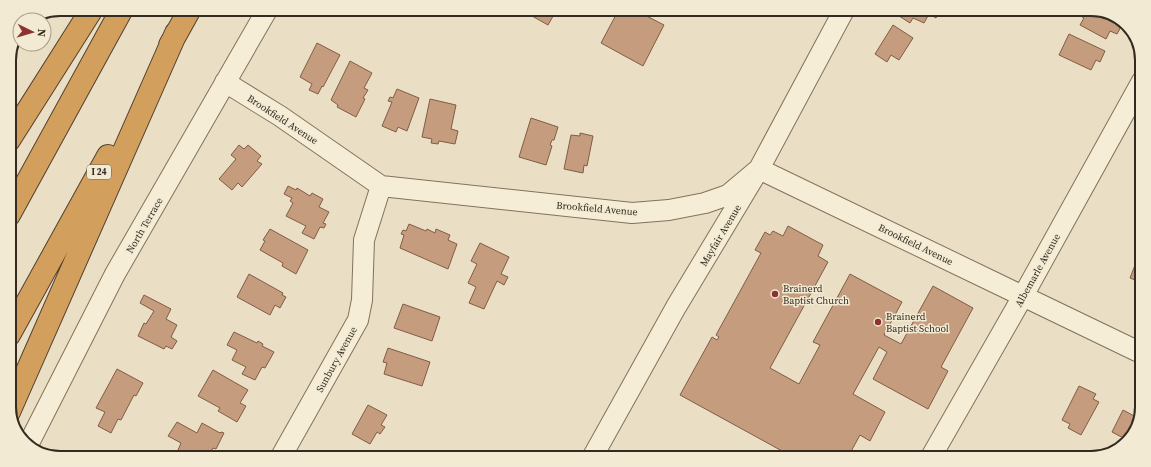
<svg xmlns="http://www.w3.org/2000/svg" width="1151" height="467" viewBox="0 0 1151 467" font-family="'Source Serif 4',serif">
  <style>
    .building { fill: #c59c7e; stroke: #805d44 }
    .lines { fill: none; stroke-linecap: round; stroke-linejoin: round }
    .minor-casing { stroke: #83725c; stroke-width: 22 }
    .highway-casing { stroke: #514030; stroke-width: 24 }
    .minor { stroke: #f6edd7; stroke-width: 20 }
    .highway { stroke: #d2a05c; stroke-width: 22 }
    .poi-dot { fill: #8d3232; stroke: #f2ead3; stroke-width: 1.5 }
    .labels { text-anchor: middle; stroke-width: 3; stroke-linejoin: round; paint-order: stroke }
    .shield { fill: #f2ead3; stroke: #6d6455; stroke-width: 1 }
    .shield-label { font-size: 9px; font-weight: bold; fill: #342a1f }
    .street-label { font-size: 10px; fill: #342a1f; stroke: #f2ead3 }
    .poi-label { font-size: 10px; fill: #342a1f; stroke: #f2ead3; text-anchor: start }
    .rim { fill: none; stroke: #342a1f; stroke-width: 2 }
  </style>
  <rect width="100%" height="100%" fill="#eadfc4"/>
  <path class="building" d="M535,11H556L548,25L532,16Z
    M618,11H637L664,25L643,66L601,43Z
    M901,12H939L936,18L929,14L924,23L913,18L910,23L899,16Z
    M1075,13H1111L1123,23L1117,34L1110,31L1106,39L1080,25L1084,18Z
    M893,25L913,38L899,60L891,55L887,62L875,54Z
    M1069,34L1105,51L1100,62L1096,60L1091,70L1059,55Z
    M317,43L340,55L323,87L322,86L318,94L309,90L312,84L300,77Z
    M350,61L372,73L364,88L368,90L363,98L365,99L356,117L337,107L338,105L331,100Z
    M397,89L419,98L407,131L398,127L396,132L382,126L392,102L388,101L390,97L393,98Z
    M430,99L456,105L451,129L458,131L455,144L439,141L438,144L431,143L432,139L422,137Z
    M531,118L558,127L554,140H552L550,145L552,146L546,165L519,157Z
    M580,133L593,136L587,166L584,165L583,173L564,169L571,135L580,136Z
    M239,145L244,149L248,145L261,156L257,161L262,164L242,187L238,183L232,190L219,179L236,159L231,155Z
    M288,186L296,190L297,188L310,196L312,193L323,199L319,207L329,212L323,223L326,224L324,228L320,227L314,239L302,233L306,226L286,216L293,203L290,201L292,198L284,194Z
    M409,224L426,231L427,229L435,233L436,229L450,235L448,240L457,244L448,269L400,248L404,235L401,234L403,230L406,231Z
    M788,226L823,245L818,256L828,262L770,368L799,384L820,345L813,342L850,274L902,302L884,335L901,344L933,286L973,308L941,367L948,371L928,409L873,379L887,352L879,347L853,394L885,412L870,441L860,435L848,457H793L680,395L712,337L717,340L719,337L716,335L761,253L755,250L765,232L770,235L773,231L783,236Z
    M270,229L308,250L296,274L282,266L283,263L260,250L265,241L263,240Z
    M480,243L509,257L501,274L508,277L504,285L497,281L484,309L469,303L476,287L468,283L477,264L471,261Z
    M1137,260L1140,261V282L1130,278Z
    M249,274L283,293L282,295L286,297L280,308L275,305L270,315L237,297Z
    M144,295L171,309L166,319L177,325L171,337L177,341L172,349L166,346L164,349L138,336L144,323L146,324L154,311L140,303Z
    M403,304L440,317L432,341L394,328Z
    M234,332L257,343L258,341L263,344L262,346L274,352L265,368L262,367L255,380L242,374L246,367L232,360L237,350L227,345Z
    M388,348L430,362L422,386L384,374L387,363L383,362Z
    M117,369L143,383L136,396L134,395L121,420L118,419L111,433L98,426L105,412L96,408Z
    M213,370L248,390L240,403L246,406L237,422L218,411L220,408L198,396Z
    M1079,386L1096,394L1093,399L1099,402L1081,435L1068,428L1070,424L1062,420Z
    M368,405L387,415L381,425L385,427L380,434L377,432L370,444L352,434Z
    M1123,410L1138,418V427L1127,440L1112,432Z
    M177,422L197,433L202,423L220,433L221,432L224,433L216,449L213,448L209,455H186L178,450L181,443L168,436Z
    M990,451L1004,458H987Z"/>
  <g class="lines">
    <g class="minor-casing">
      <path id="minor" d="M20,33V32
        M225,82L280,116L381,186L632,213L669,210L705,203L728,195L759,169
        M759,169L1139,352
        M28,445L115,274L267,10
        M282,455L358,320L362,300L364,240L381,186
        M593,456L676,307L759,169L843,12
        M931,457L1023,296L1142,81"/>
    </g>
    <g class="highway-casing">
      <path id="highway" d="M170,45L190,9
        M9,140L92,9
        M9,215L122,9
        M9,335L108,156
        M9,412L176,33"/>
    </g>
    <use href="#minor" class="minor"/>
    <use href="#highway" class="highway"/>
  </g>
  <g class="poi-dot">
    <circle cx="775" cy="294" r="4"/>
    <circle cx="878" cy="322" r="4"/>
  </g>
  <g class="labels">
    <rect class="shield" x="87" y="165" width="24" height="14" rx="3"/>
    <g class="shield-label">
      <text x="99" y="175">I 24</text>
    </g>
    <g class="street-label">
      <text transform="translate(283 119) rotate(33)" y="4">Brookfield Avenue</text>
      <text transform="translate(597 208) rotate(5)" y="4">Brookfield Avenue</text>
      <text transform="translate(144 225) rotate(-60)" y="4">North Terrace</text>
      <text transform="translate(720 235) rotate(-59)" y="4">Mayfair Avenue</text>
      <text transform="translate(916 244) rotate(26)" y="4">Brookfield Avenue</text>
      <text transform="translate(1037 270) rotate(-61)" y="4">Albemarle Avenue</text>
      <text transform="translate(336 359) rotate(-61)" y="4">Sunbury Avenue</text>
    </g>
    <g class="poi-label">
      <text x="783" y="292">Brainerd<tspan x="783" dy="12">Baptist Church</tspan></text>
      <text x="886" y="320">Brainerd<tspan x="886" dy="12">Baptist School</tspan></text>
    </g>
  </g>
  <path d="M0 0H1151V467H0ZM60 16H1091A44 44 0 0 1 1135 60V407A44 44 0 0 1 1091 451H60A44 44 0 0 1 16 407V60A44 44 0 0 1 60 16Z" fill="#f2ead3" fill-rule="evenodd"/>
  <path class="rim" d="M60 16H1091A44 44 0 0 1 1135 60V407A44 44 0 0 1 1091 451H60A44 44 0 0 1 16 407V60A44 44 0 0 1 60 16Z"/>
  <g transform="translate(32 32) rotate(95)"><circle r="19" fill="#f2ead3" stroke="#a69d8b"/>
  <path d="M0-3L7 15L0 10L-7 15Z" fill="#8d3232"/>
  <text y="-6" font-size="11" font-weight="bold" text-anchor="middle" fill="#342a1f">N</text>
  </g>
</svg>
